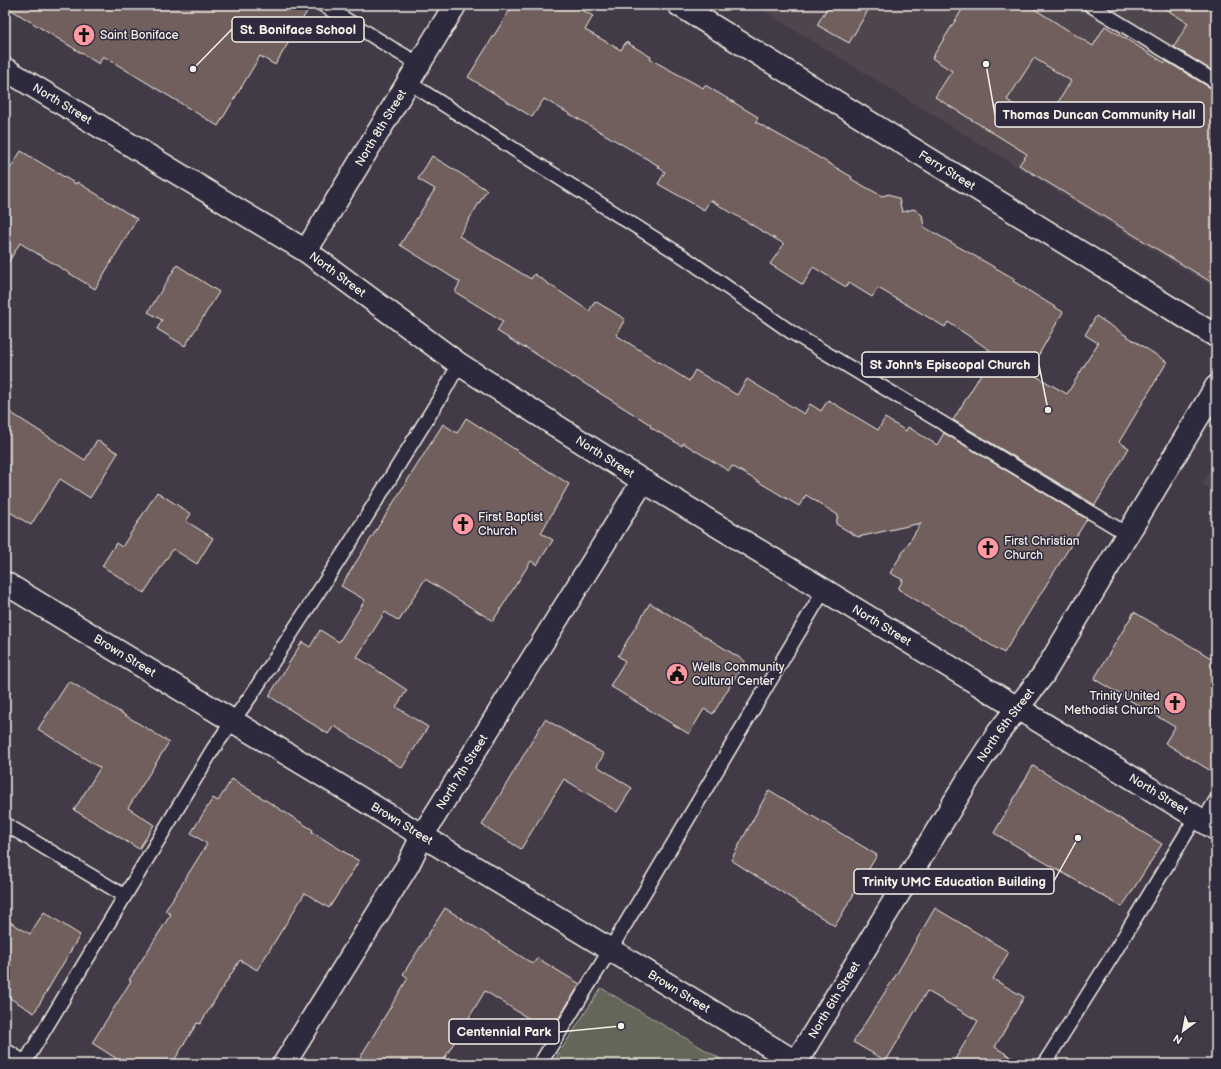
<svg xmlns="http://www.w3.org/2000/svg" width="1221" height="1069" viewBox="0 0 1221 1069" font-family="'Balsamiq Sans',sans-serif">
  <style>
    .built { fill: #50454e }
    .green { fill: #646658; stroke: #acaca0 }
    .building { fill: #705e5d; stroke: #f4f1e8; fill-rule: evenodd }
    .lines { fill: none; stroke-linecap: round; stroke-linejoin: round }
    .service-casing { stroke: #f4f1e8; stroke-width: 16 }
    .minor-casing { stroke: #f4f1e8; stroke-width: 25 }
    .service { stroke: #2f2a3d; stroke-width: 13 }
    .minor { stroke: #2f2a3d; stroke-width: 22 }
    .labels { text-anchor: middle; stroke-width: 3; stroke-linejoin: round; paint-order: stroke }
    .poi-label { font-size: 12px; fill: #f4f1e8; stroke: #2f2a3d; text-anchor: start }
    .street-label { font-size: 12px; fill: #f4f1e8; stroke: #2f2a3d }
    .leader { fill: none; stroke: #f4f1e8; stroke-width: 1.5 }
    .callout-dot { fill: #f4f1e8; stroke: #2f2a3d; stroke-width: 1.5 }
    .callout { fill: #2f2a3d; stroke: #f4f1e8; stroke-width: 1.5 }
    .callout-label { font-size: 13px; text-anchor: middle; font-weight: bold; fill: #f4f1e8 }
  </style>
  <rect width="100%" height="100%" fill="#423a47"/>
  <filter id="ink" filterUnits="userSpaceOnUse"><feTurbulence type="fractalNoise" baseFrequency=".025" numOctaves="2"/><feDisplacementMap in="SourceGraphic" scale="8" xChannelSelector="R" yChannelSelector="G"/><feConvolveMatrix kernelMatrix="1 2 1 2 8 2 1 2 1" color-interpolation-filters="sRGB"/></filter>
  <g filter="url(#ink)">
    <path class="built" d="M754,5H1216V289Z
      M1216,461V493L1202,484Z"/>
    <path class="green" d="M601,988L729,1064H552Z"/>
    <path class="building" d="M5,5H311L275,65L260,56L218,126L103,56L99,64L5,6Z
      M513,5H573L593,16L585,30L621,50L626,42L651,57L650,59L703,88L705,85L758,117L756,122L818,157L852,177L851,179L882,196L889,194L899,199L902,212L914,209L922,215L924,227L1015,279L1013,281L1063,312L1029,372L1067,394L1098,343L1085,335L1096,316L1167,362L1119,442L1129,448L1095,505L953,420L994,353L948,322L945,327L878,288L872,297L849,283L846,287L813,267L803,285L770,264L784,244L710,200L704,210L658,184L665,172L658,167L659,166L544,99L532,117L468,77Z
      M829,5H871L849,43L817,25Z
      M965,5H1028L1093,46L1105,26L1165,63L1166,61L1212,89L1216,90V285L1019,165L1027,154L935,97L952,71L932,58ZM1034,58L1071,81L1045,124L1007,100Z
      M1159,5H1216V73L1174,47L1188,23Z
      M21,151L76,184L77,182L137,219L95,289L20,243L5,268V177Z
      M432,156L487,190L459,236L531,279L534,274L589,311L595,301L625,319L616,335L689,381L695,370L737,395L747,379L804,414L810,404L821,411L828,400L878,430L885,418L906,431L908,427L937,445L944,433L1087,519L1004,653L898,589L903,580L890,573L921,523L858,537L836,524L838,515L806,495L799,506L732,466L729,471L683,443L682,446L650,427L651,425L574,377L573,378L525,347L524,348L497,331L503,321L455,292L460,282L400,245L435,189L418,179Z
      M177,265L219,292L185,346L157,329L162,320L148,312Z
      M5,409L85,460L97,440L118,453L90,498L60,479L31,525L5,509Z
      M466,418L569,484L541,533L553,540L537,565L531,561L493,621L425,579L399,621L385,612L357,657L407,690L396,707L428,727L402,768L334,726L328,734L269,696L302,642L310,647L320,630L339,642L365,600L341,586L443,424L457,433Z
      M157,492L191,514L186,521L213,538L197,564L173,549L144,593L102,566L116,543L122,547Z
      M650,603L745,661L713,714L704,709L689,734L610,686L625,661L618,656Z
      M1134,612L1216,661V774L1165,743L1175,727L1094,679Z
      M69,681L169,742L128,808L154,825L139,849L74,810L100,768L38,729Z
      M545,719L604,754L597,766L632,788L617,812L564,779L521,849L482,825Z
      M1033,766L1162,844L1122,907L994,833Z
      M232,779L313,830L312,832L359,861L329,908L305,893L257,970L240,960L200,1024L197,1023L172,1064H125L92,1043L131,981L129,980L171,914L165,911L207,844L191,833L213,798L218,801Z
      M769,790L877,855L835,926L731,860Z
      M445,908L533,964L537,958L580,984L550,1032L485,991L441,1064H356L408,978L403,974Z
      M935,908L1009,952L993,979L1024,997L995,1047L1022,1064H952L978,1021L927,991L886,1061L853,1042L896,975Z
      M44,912L80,935L34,1013L5,995V919L30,934Z"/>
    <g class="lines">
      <g class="service-casing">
        <path id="service" d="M323,5L393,49L419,64
          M1090,5L1216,82
          M408,82L684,257L791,332L1127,534
          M1203,821L1216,800
          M5,824L125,896
          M24,1064L213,749L252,694L352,540L443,393L459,364
          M540,1064L610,950L824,590
          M1044,1064L1114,953L1196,817"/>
      </g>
      <g class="minor-casing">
        <g id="minor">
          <path id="s1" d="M679,5L1216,336"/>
          <path id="s2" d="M5,69L306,251L459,364L643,481L824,590L1216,829"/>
          <path id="s3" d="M306,251L455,5"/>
          <path id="s4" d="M5,583L799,1064"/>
          <path d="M5,1055L19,1064"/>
          <path id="s5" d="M284,1064L408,865L422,836L643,481"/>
          <path id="s6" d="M795,1064L972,773L998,733L1043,675L1216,387"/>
        </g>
      </g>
      <use href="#service" class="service"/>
      <use href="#minor" class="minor"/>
    </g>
  </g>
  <defs>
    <g id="church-disc" transform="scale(1.15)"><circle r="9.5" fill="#ff9aa2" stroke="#2f2a3d"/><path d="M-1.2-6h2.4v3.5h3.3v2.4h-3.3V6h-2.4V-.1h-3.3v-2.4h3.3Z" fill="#111"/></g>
    <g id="civic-disc" transform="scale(1.15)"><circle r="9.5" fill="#ff9aa2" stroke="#2f2a3d"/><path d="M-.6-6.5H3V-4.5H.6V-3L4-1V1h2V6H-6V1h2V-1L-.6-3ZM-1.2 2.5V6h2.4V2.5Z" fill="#111"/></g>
  </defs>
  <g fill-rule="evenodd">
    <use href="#church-disc" x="84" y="35"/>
    <use href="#church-disc" x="463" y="524"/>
    <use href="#church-disc" x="988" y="548"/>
    <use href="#civic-disc" x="677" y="674"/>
    <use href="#church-disc" x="1175" y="703"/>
  </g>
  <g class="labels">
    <g class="poi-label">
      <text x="100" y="39">Saint Boniface</text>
      <text x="478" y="521">First Baptist<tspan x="478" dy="14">Church</tspan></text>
      <text x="1004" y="545">First Christian<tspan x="1004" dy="14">Church</tspan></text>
      <text x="692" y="671">Wells Community<tspan x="692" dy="14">Cultural Center</tspan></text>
      <text x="1160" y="700" text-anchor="end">Trinity United<tspan x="1160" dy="14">Methodist Church</tspan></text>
    </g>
    <g class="street-label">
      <text dy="4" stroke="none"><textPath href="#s2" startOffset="67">North Street</textPath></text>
      <text dy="4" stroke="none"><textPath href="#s3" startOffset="144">North 8th Street</textPath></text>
      <text dy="4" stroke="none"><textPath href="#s1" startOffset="315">Ferry Street</textPath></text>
      <text dy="4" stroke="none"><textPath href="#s2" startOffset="391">North Street</textPath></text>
      <text dy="4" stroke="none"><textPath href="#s2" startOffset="715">North Street</textPath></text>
      <text dy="4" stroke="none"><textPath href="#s2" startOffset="1039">North Street</textPath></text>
      <text dy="4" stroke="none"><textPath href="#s4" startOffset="140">Brown Street</textPath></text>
      <text dy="4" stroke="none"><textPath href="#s6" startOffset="399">North 6th Street</textPath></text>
      <text dy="4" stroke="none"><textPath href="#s5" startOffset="342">North 7th Street</textPath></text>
      <text dy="4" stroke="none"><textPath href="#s2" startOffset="1363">North Street</textPath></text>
      <text dy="4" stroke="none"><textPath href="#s4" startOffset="464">Brown Street</textPath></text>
      <text dy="4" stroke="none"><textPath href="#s4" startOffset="788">Brown Street</textPath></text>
      <text dy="4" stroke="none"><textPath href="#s6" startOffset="75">North 6th Street</textPath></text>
    </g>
  </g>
  <path class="leader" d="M193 69L232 29M986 64L995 115M1048 410L1039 365M1078 838L1054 881M621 1026L559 1032"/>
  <g class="callout-dot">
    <circle cx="193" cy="69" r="4"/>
    <circle cx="986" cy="64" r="4"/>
    <circle cx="1048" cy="410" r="4"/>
    <circle cx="1078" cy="838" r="4"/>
    <circle cx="621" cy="1026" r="4"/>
  </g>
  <g class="callout">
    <rect x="232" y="17" width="132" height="25" rx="4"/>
    <rect x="995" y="102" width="209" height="25" rx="4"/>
    <rect x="862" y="352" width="177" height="25" rx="4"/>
    <rect x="854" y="869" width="200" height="25" rx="4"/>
    <rect x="449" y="1019" width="110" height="25" rx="4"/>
  </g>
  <g class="callout-label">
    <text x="298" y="34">St. Boniface School</text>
    <text x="1099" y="119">Thomas Duncan Community Hall</text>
    <text x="950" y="369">St John's Episcopal Church</text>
    <text x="954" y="886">Trinity UMC Education Building</text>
    <text x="504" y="1036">Centennial Park</text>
  </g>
  <rect width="1221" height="1069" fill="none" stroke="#2f2a3d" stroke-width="20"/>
  <rect x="10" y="10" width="1201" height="1049" fill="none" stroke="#f4f1e8" stroke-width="1.5" filter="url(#ink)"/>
  <g transform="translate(1183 1031) rotate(212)" stroke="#2f2a3d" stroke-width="3" paint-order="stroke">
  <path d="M0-3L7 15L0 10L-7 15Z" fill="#f4f1e8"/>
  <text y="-6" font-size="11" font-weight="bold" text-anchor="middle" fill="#f4f1e8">N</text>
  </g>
</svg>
